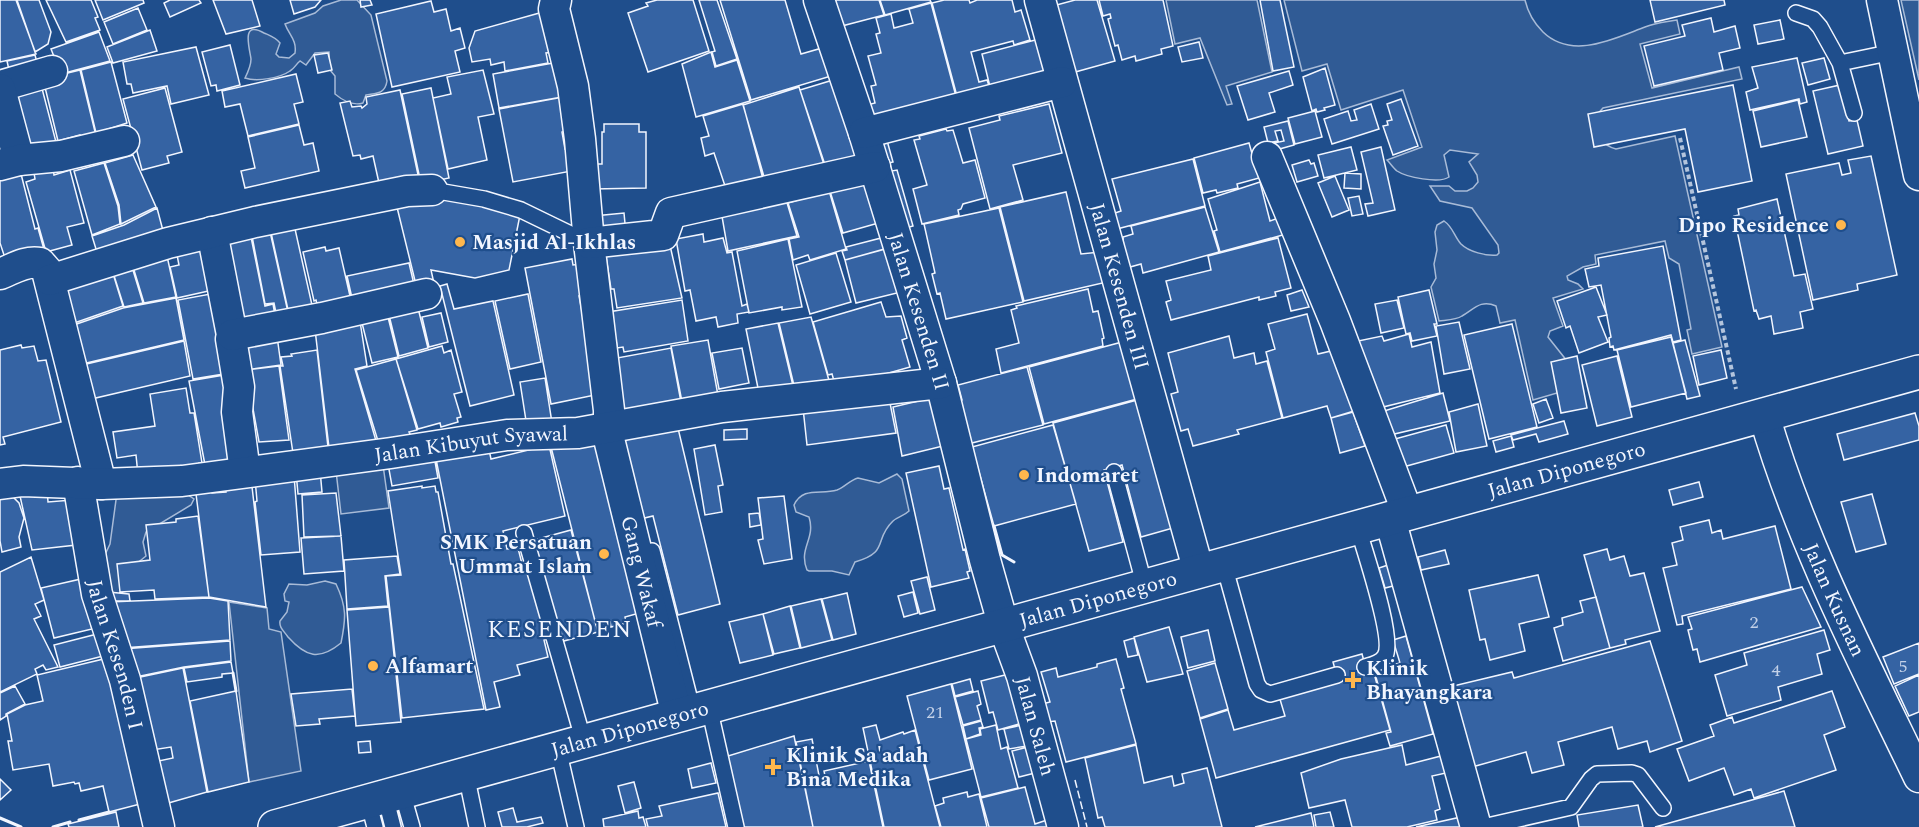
<svg xmlns="http://www.w3.org/2000/svg" width="1919" height="827" viewBox="0 0 1919 827" font-family="Spectral,serif">
  <style>
    .green { fill: #305b95; stroke: #a8bbd7; stroke-width: 1.5 }
    .building { fill: #3563a3; stroke: #f2f6ff; stroke-width: 1.5 }
    .lines { fill: none; stroke-linecap: round; stroke-linejoin: round }
    .service-casing { stroke: #f2f6ff; stroke-width: 18 }
    .minor-casing { stroke: #f2f6ff; stroke-width: 33 }
    .trunk-casing { stroke: #f2f6ff; stroke-width: 36 }
    .path { stroke: #b3c4dc; stroke-width: 4; stroke-dasharray: 4.5 3; stroke-linecap: butt }
    .service { stroke: #1f4e8c; stroke-width: 15 }
    .minor { stroke: #1f4e8c; stroke-width: 30 }
    .trunk { stroke: #1f4e8c; stroke-width: 33 }
    .fence { stroke: #f2f6ff; stroke-width: 1.5; stroke-dasharray: 8 3; stroke-linecap: butt }
    .wall { stroke: #f2f6ff; stroke-width: 3 }
    .poi-dot { fill: #ffb74d; stroke: #1f4e8c; stroke-width: 2 }
    .labels { text-anchor: middle; stroke-width: 4.5; stroke-linejoin: round; paint-order: stroke }
    .number-label { font-size: 18px; fill: #c3d1e8 }
    .poi-label { font-size: 21px; font-weight: bold; fill: #f2f6ff; stroke: #1f4e8c; text-anchor: start }
    .street-label { font-size: 21px; fill: #f2f6ff; stroke: #1f4e8c }
    .quarter-label { font-size: 24px; letter-spacing: 1.5px; fill: #f2f6ff; stroke: #1f4e8c }
  </style>
  <rect width="100%" height="100%" fill="#1f4e8c"/>
  <path class="green" d="M341,0H357L371,15L387,81C385,94 377,93 366,95L363,103C353,106 342,100 335,94V76L330,70L329,52L315,53L306,65L300,61C296,64 295,68 290,71C280,78 257,82 245,78C248,72 251,66 251,59C250,50 240,19 264,33C271,36 275,37 280,43L276,54L279,57L289,58L295,53C297,40 289,35 285,24L315,13L323,6Z
    M1166,0H1257L1272,72L1226,86L1232,104L1227,105L1200,38L1175,44Z
    M1284,0H1525C1528,13 1534,23 1543,32C1572,60 1613,39 1645,27C1655,23 1666,22 1677,20L1680,34L1640,44L1652,88L1739,67L1742,79L1603,108L1593,119C1597,133 1600,145 1616,149L1675,136L1722,347L1692,354L1687,330L1691,329L1679,264L1669,258L1665,241L1595,255L1596,264L1583,267L1567,276L1568,280L1578,284L1583,289L1553,298L1563,326L1550,331L1548,337L1571,366L1564,391L1533,400L1515,320L1500,323L1496,306C1481,299 1474,309 1462,316C1456,320 1446,320 1439,321L1431,287L1436,278L1434,264L1437,250L1435,232L1437,225L1444,221C1453,227 1454,236 1461,244C1469,252 1486,256 1497,255L1499,253L1498,245L1472,208L1440,201L1430,186H1449L1455,191H1467L1473,188L1478,182L1477,175L1469,162L1478,154L1450,150L1444,155L1449,177C1439,184 1406,177 1397,171C1393,168 1390,163 1387,160L1422,147L1403,90L1341,110L1327,64L1302,71Z
    M1901,0H1919V80Z
    M383,465L389,508L341,514L336,471Z
    M897,474L902,479L909,511C904,516 897,517 893,521C873,540 890,552 855,562L849,575L832,571H809L807,570C798,548 816,539 809,517L796,512L794,505C803,486 821,495 837,490C845,487 850,480 858,478L879,483Z
    M182,491L194,499L191,505L146,532L143,542L146,556L135,565L120,595L113,596L102,561L110,544L116,500L119,494Z
    M325,581L336,584C347,607 346,619 341,643C319,661 306,657 288,637C284,631 279,628 280,621L287,612L289,602L285,601L284,594L289,584L307,585Z
    M229,602L267,608L269,629L281,632L301,771L249,782Z"/>
  <path class="building" d="M0,0H16L36,54L0,62Z
    M17,0H39L51,32L48,44L35,52Z
    M46,0H91L98,17L95,18L100,30L66,42Z
    M95,0H143L144,3L103,20Z
    M170,0H199L201,3L170,17L164,3Z
    M213,0H252L260,26L226,34Z
    M290,0H321L315,7L294,14Z
    M360,0H370L372,5L361,7Z
    M657,0H693L709,51L648,72L628,13L648,6L646,3Z
    M699,0H717L737,59L716,66L712,52L715,51Z
    M720,0H785L801,54L822,48L831,76L751,100Z
    M830,0H879L884,15L838,27Z
    M880,0H930L931,2L885,15Z
    M944,0H969L970,3L977,0H1012L1015,12L1021,10L1030,40L1014,45L1013,41L971,52L979,82L987,80L991,91L958,100L932,3Z
    M1075,0H1097L1115,61L1068,74L1049,7Z
    M1099,0H1163L1173,46L1161,49L1162,54L1136,61L1135,56L1122,60L1118,45L1115,46L1108,19L1111,18L1110,14L1103,16Z
    M1260,0H1280L1294,67L1273,71Z
    M1650,0H1724L1725,5L1655,22Z
    M431,1L434,12L446,9L451,31L460,28L465,48L455,51L460,72L392,87L376,14Z
    M931,3L957,100L872,121L867,105L875,103L871,86L876,85L868,56L881,53L876,34L880,33L876,18L891,14L894,28L913,23L909,9Z
    M138,8L147,30L113,44L104,22Z
    M543,12L554,52L546,53L548,63L505,71L504,62L491,65L490,59L472,62L469,48L475,31Z
    M1711,18L1714,32L1735,26L1740,48L1719,53L1723,70L1654,86L1644,46L1685,36L1682,25Z
    M1780,20L1784,39L1758,44L1754,25Z
    M150,30L157,51L113,63L107,47Z
    M99,32L110,61L61,74L51,49Z
    M1043,38L1053,74L991,91L982,54Z
    M1199,42L1203,58L1182,62L1178,47Z
    M230,45L240,85L217,91L216,85L211,86L202,52Z
    M196,47L209,95L171,104L167,86L133,93L131,84H127L123,62Z
    M711,52L715,67L737,60L750,101L696,117L682,64Z
    M328,53L332,70L318,73L314,55Z
    M35,55L40,74L11,79L7,61Z
    M1797,58L1807,102L1800,104L1799,99L1750,110L1746,92L1758,88L1752,67Z
    M1824,58L1830,79L1808,85L1802,63Z
    M564,61L562,97L499,108L493,74Z
    M111,62L127,123L96,133L81,70Z
    M1325,68L1335,105L1324,108L1325,110L1317,112L1316,109L1312,111L1303,77Z
    M80,70L98,144L84,148L80,135L58,141L43,79Z
    M483,70L494,114L478,117L487,160L448,169L433,98L451,94L447,77Z
    M1289,71L1293,85L1269,93L1275,112L1248,120L1237,86Z
    M296,74L303,102L294,104L299,124L248,136L240,104L225,107L222,91Z
    M39,77L56,142L20,151L3,87Z
    M833,80L860,164L828,174L800,90Z
    M1733,85L1752,181L1698,192L1685,129L1594,147L1588,114Z
    M1840,85L1849,121L1857,120L1863,146L1828,154L1813,91Z
    M799,87L827,174L767,187L743,105Z
    M165,88L182,152L167,156L169,163L142,170L123,99Z
    M431,88L449,178L421,184L402,94Z
    M400,90L420,184L381,192L373,156L361,159L360,155L353,156L340,103L350,101L352,107L361,106L362,108L367,104L366,97Z
    M563,97L570,130L562,132L565,149L573,147L577,170L513,182L499,109Z
    M1401,99L1418,146L1393,155L1383,126L1388,125L1387,121L1392,120L1387,104Z
    M1798,100L1807,137L1761,147L1753,111Z
    M743,104L763,179L728,195L714,153L705,156L701,138L709,136L703,116Z
    M1049,104L1062,153L1013,165L1023,200L990,209L969,128L1000,120L999,116Z
    M1371,104L1379,129L1332,144L1324,119L1348,111L1351,121L1357,120L1354,110Z
    M1315,111L1322,137L1295,144L1288,118Z
    M1288,121L1294,145L1276,150L1274,143L1284,141L1281,130L1275,131L1278,141L1268,143L1264,127Z
    M604,124H639V132H646V188L593,189V164H602V132H604Z
    M299,125L304,145L313,143L319,171L245,188L241,171L255,168L248,137Z
    M946,129L947,131L953,130L963,163L975,160L985,198L963,204L961,209L958,210L959,215L922,224L913,189L927,185L914,140L920,139L919,136Z
    M886,137L893,162L885,164L878,139Z
    M1249,143L1259,178L1237,184L1238,188L1217,193L1216,190L1203,193L1194,158Z
    M1351,147L1357,170L1324,178L1318,155Z
    M1381,147L1395,210L1368,216L1365,204L1373,203L1361,152Z
    M133,155L156,207L121,224L119,205L105,163Z
    M1871,156L1897,275L1857,284L1858,290L1813,300L1786,174L1839,163L1842,175L1851,173L1848,160Z
    M1193,159L1205,206L1113,230L1109,215L1121,211L1112,179Z
    M1309,160L1311,164L1314,163L1318,176L1297,182L1292,165Z
    M104,163L118,206L120,224L92,235L74,171Z
    M19,166L35,229L38,228L45,253L8,267L0,243V171Z
    M53,167L54,175L70,170L84,223L67,227L72,245L46,252L26,182L35,179L34,173Z
    M897,170L913,226L902,229L886,172Z
    M1345,173L1361,174V189L1344,188Z
    M868,176L882,222L843,233L829,188Z
    M1335,176L1349,210L1332,217L1318,183Z
    M1260,182L1270,221L1284,216L1290,233L1220,252L1214,231L1217,230L1208,199Z
    M828,187L846,249L810,260L808,255L793,260L789,239L799,237L788,203L811,196Z
    M1066,192L1081,254L1100,252L1107,282L1024,301L1000,207Z
    M429,194L520,215L509,270L475,278L431,270L435,288L418,293L395,199Z
    M785,196L797,236L728,251L720,205Z
    M1359,196L1363,214L1352,216L1348,198Z
    M1777,199L1794,276L1805,274L1813,309L1800,312L1803,328L1774,334L1771,316L1759,319L1756,310L1754,311L1734,216L1739,215L1738,209Z
    M1205,207L1219,252L1143,273L1141,264L1130,267L1124,252L1123,237L1133,234L1131,226Z
    M157,208L166,242L100,262L92,236L124,225Z
    M999,208L1023,302L946,319L940,293L937,294L932,274L935,273L924,224Z
    M624,213L626,234L596,236L594,216Z
    M293,220L314,314L290,319L270,228Z
    M269,227L290,321L278,323L274,303L265,304L251,231Z
    M250,232L265,306L273,304L277,326L236,332L219,239Z
    M703,234L704,242L723,238L727,253L732,252L742,306L747,304L749,312L737,314L738,323L718,327L716,317L696,321L690,290L685,291L676,239Z
    M885,237L888,248L845,260L842,251L847,250L846,247Z
    M1278,238L1291,288L1275,292L1276,296L1259,300V297L1171,320L1166,302L1171,300L1166,281L1211,270L1208,256Z
    M788,239L802,307L782,310V307L749,313L737,251Z
    M669,241L682,298L617,308L614,289H611L605,250Z
    M211,243L222,288L177,298L170,267L179,265L175,245Z
    M1663,246L1681,340L1673,342L1671,335L1614,350L1613,346L1610,347L1609,338L1611,337L1601,285L1589,287L1585,269L1599,266L1598,258Z
    M165,247L176,297L144,303L130,257Z
    M325,247L326,251L339,248L353,309L320,316L316,300L314,301L303,252Z
    M889,248L901,292L856,303L845,260Z
    M836,253L851,302L810,314L796,265Z
    M129,257L143,303L124,307L110,263Z
    M572,259L573,265L582,264L587,295L579,296L595,379L600,394L551,404L525,268Z
    M409,263L416,293L354,307L347,276Z
    M111,267L123,306L60,328L55,281Z
    M447,284L454,309L493,301L514,395L470,406L440,286Z
    M1596,287L1607,315L1598,317L1608,342L1579,353L1570,326L1566,328L1557,301Z
    M1088,289L1093,312L1098,311L1104,338L1102,339L1103,346L1001,373L996,349L1019,343L1011,310L1017,308L1016,306Z
    M1302,290L1309,307L1291,311L1287,295Z
    M1429,290L1437,324H1434L1437,336L1412,341L1410,333L1406,334L1398,297Z
    M221,292L236,372L193,379L178,300Z
    M528,294L541,362L510,369L495,301Z
    M176,298L184,340L78,365L68,327L123,308Z
    M416,300L428,348L399,356L387,307Z
    M682,300L688,341L624,352L623,347L617,348L616,339L604,340L602,313Z
    M1397,300L1404,328L1381,333L1375,304Z
    M881,302L886,317L901,316L907,338L902,340L910,367L836,388L832,374L828,375L813,322Z
    M385,305L398,357L372,363L359,311Z
    M441,313L448,342L429,347L422,317Z
    M1307,314L1318,354L1331,351L1354,411L1331,418L1327,406L1283,418L1266,352L1275,349L1268,324Z
    M359,315L367,366L355,369L379,451L330,456L314,321Z
    M811,317L832,391L796,394L779,323Z
    M1459,322L1470,369L1444,374L1436,326Z
    M778,323L795,394L760,398L746,329Z
    M1512,324L1537,427L1489,439L1464,335Z
    M276,329L281,365L238,371L233,338Z
    M1409,334L1412,347L1431,342L1440,393L1379,408L1358,341L1382,336L1384,341Z
    M1229,336L1234,358L1254,353L1256,364L1267,361L1282,418L1237,430L1239,434L1193,446L1188,429L1181,431L1171,394L1178,392L1168,353Z
    M1671,337L1686,393L1631,407L1617,350Z
    M708,340L719,401L683,407L671,346Z
    M1685,340L1700,396L1687,399L1673,343Z
    M184,341L190,376L87,400L78,366Z
    M1122,342L1137,399L1044,424L1029,367Z
    M21,345L22,348L34,346L38,361L46,360L61,422L3,437L5,444L0,445V350Z
    M442,346L444,353L451,350L462,392L454,394L461,417L457,418L458,422L441,427L440,423L418,429L396,359Z
    M671,348L681,402L616,415L606,360Z
    M742,348L749,383L719,389L712,353Z
    M317,350L329,456L294,460L280,366H283L281,357L292,356L291,354Z
    M1721,350L1727,378L1699,385L1693,356Z
    M1577,356L1587,408L1561,413L1551,362Z
    M1617,356L1632,417L1597,426L1582,365Z
    M396,359L417,430L409,432L411,436L378,441L356,370Z
    M279,366L289,440L259,442L246,370Z
    M1027,367L1043,425L964,445L953,402L962,400L958,385Z
    M236,373L242,458L205,465L189,381Z
    M545,378L552,423L527,427L520,382Z
    M186,388L190,413H194L202,463H199V467L138,475L136,455L117,458L113,432L155,426L150,394Z
    M1443,393L1450,421L1390,435L1384,411Z
    M889,398L896,433L807,445L803,408Z
    M931,398L943,446L902,456L893,407Z
    M1546,399L1553,418L1539,423L1533,404Z
    M1137,400L1173,528L1141,537L1122,465L1104,470L1123,542L1089,551L1053,423Z
    M1478,404L1487,446L1456,452L1449,412Z
    M1353,412L1365,446L1340,453L1331,418Z
    M1915,413L1919,426V440L1844,460L1837,434Z
    M1564,421L1568,434L1539,442L1536,434L1513,440L1511,435Z
    M677,424L720,604L678,615L653,516L636,520L615,439Z
    M1053,425L1076,504L994,526L972,447Z
    M1446,425L1454,453L1403,467L1395,439Z
    M747,429V439L724,440V430Z
    M1511,436L1514,447L1496,452L1493,441Z
    M599,440L643,612L625,617L626,623L611,627L610,622L596,625L551,447Z
    M488,445L491,459L549,445L565,516L503,531L507,549L518,548L524,572L527,571L547,639L544,640L548,657L517,665L520,675L494,682L500,707L486,710L435,454Z
    M715,445L723,485L718,486L722,512L705,515L694,449Z
    M434,456L438,478L392,486L388,464Z
    M939,466L944,489L949,488L963,550L965,549L970,571L967,572L969,578L931,587L906,473Z
    M320,470L322,492L298,494L296,472Z
    M294,475L300,552L261,555L255,502L257,501L255,479Z
    M251,478L266,607L209,597L195,486L211,484L212,493L226,492L225,481Z
    M1699,482L1703,497L1673,505L1669,490Z
    M422,486V488L435,486L436,492H438L451,564H453L484,709L402,718L386,576L401,575L388,491Z
    M18,487L47,488L48,502L72,500L85,544L32,550Z
    M6,490L19,503L24,518L19,537L21,547L2,552L0,541V491Z
    M336,493L341,536L304,537L302,495Z
    M1872,494L1886,544L1856,552L1841,502Z
    M784,496L792,559L764,564L758,540L763,539L758,498Z
    M759,513L761,525L750,527L749,514Z
    M198,516L209,597L155,599L154,590L120,592L117,564L150,560L146,525L176,522V519Z
    M1709,520L1712,533L1721,530L1723,539L1775,526L1791,589L1682,616L1683,624L1677,625L1663,568L1677,565L1672,543L1683,540L1680,527Z
    M571,530L598,632L560,642L534,540Z
    M341,536L344,571L304,574L301,538Z
    M1607,549L1610,560L1624,556L1630,576L1644,573L1660,631L1625,640L1626,644L1610,648L1584,555Z
    M1445,550L1449,564L1421,570L1418,557Z
    M397,556L400,574L385,576L388,606L347,609L344,560Z
    M31,557L44,600L35,604L41,616L34,619L58,667L46,670L43,665L35,669L37,674L0,692V572Z
    M1391,564L1397,585L1385,588L1379,568Z
    M1538,575L1549,617L1519,624L1525,651L1490,660L1485,639L1480,640L1469,590Z
    M927,577L935,610L920,614L911,581Z
    M81,579L92,629L54,638L41,588Z
    M1802,587L1821,627L1700,662L1697,649L1693,650L1688,630L1692,629L1688,617Z
    M108,592L129,594L130,601H108Z
    M913,592L918,613L904,617L898,596Z
    M847,593L856,634L833,640L822,599Z
    M1596,597L1610,648L1563,661L1554,628L1563,625L1562,618L1583,612L1580,601Z
    M209,598L228,601L230,640L122,648L108,602Z
    M821,599L832,640L801,648L791,606Z
    M790,606L800,648L774,654L763,614Z
    M389,607L401,722L356,726L347,610Z
    M763,614L773,655L740,663L729,622Z
    M1169,627L1183,674L1147,682L1134,637Z
    M1208,630L1215,661L1188,668L1181,637Z
    M1824,630L1830,650L1817,654L1822,674L1778,687L1781,700L1727,716L1715,675L1747,665L1744,653Z
    M105,632L111,654L60,667L54,645Z
    M1406,636L1433,734L1390,746L1386,733L1391,732L1374,670L1400,663L1393,640Z
    M1134,638L1138,655L1128,657L1124,641Z
    M230,641L231,661L184,667L131,678L122,649Z
    M1650,641L1682,741L1650,752L1647,741L1618,749L1612,727L1558,742L1564,765L1532,773L1526,752L1472,767L1449,687L1512,672L1514,678Z
    M1919,643V674L1894,684L1883,657Z
    M1362,654L1367,672L1373,670L1390,730L1216,778L1200,719L1228,710L1234,730L1285,716L1279,696L1338,680L1333,662Z
    M116,656L148,802L109,812L103,786L81,791L79,783L75,784L74,782L53,786L49,764L13,770L8,741H12L7,714L25,705L43,701L37,675Z
    M1116,659L1124,688L1121,689L1136,744L1066,762L1055,721L1047,722L1042,704L1050,702L1041,672L1056,668L1058,677L1097,667V664Z
    M231,662L233,673L222,674V677L187,682L184,668Z
    M1215,663L1228,709L1200,718L1187,671Z
    M183,668L207,792L158,806L149,763L173,758L171,747L152,750L131,679Z
    M1009,674L1022,723L998,730L993,712L989,713L981,681Z
    M1919,675V712L1909,716L1895,686Z
    M970,679L973,691L955,696L952,684Z
    M951,684L972,769L929,780L907,696Z
    M15,686L25,704L6,714V716L0,720V693Z
    M352,689L355,716L319,719L320,724L296,726L291,694Z
    M236,691L249,782L208,792L190,701Z
    M978,691L981,704L977,706L981,720L963,725L955,697Z
    M1832,691L1845,727L1824,735L1836,770L1754,798L1751,789L1734,795L1724,768L1689,781L1677,749L1714,736L1710,725L1732,717L1734,723Z
    M981,721L983,727L979,728L980,734L966,739L963,726Z
    M876,725L880,740L903,732L904,734L915,730L940,827H884L863,728Z
    M996,725L1001,749L1007,747L1018,788L981,797L966,739L981,735L980,729Z
    M1022,725L1027,746L1009,749L1004,729Z
    M794,736L813,827H743L728,756Z
    M812,739L821,786L827,785L824,771L869,761L883,827H813L796,742Z
    M370,741L371,752L359,753L358,742Z
    M1136,745L1144,783L1172,776L1174,786L1184,783L1182,774L1207,768L1222,827H1105L1102,817L1098,818L1085,758Z
    M1402,745L1406,765L1441,756L1446,773L1432,776L1440,809L1435,811L1437,820L1407,827H1352L1345,800L1309,808L1301,773L1341,759Z
    M1028,747L1035,773L1019,777L1012,751Z
    M711,763L716,783L692,788L688,769Z
    M0,779L11,790L0,800Z
    M634,782L641,808L625,813L618,786Z
    M1025,787L1035,824L1047,820L1049,827H989L981,798Z
    M1784,791L1795,827H1655Z
    M967,792L968,797L979,794L987,827H941L935,806L944,803L943,798Z
    M718,793L726,827H648L646,819L662,816L659,806Z
    M1638,805L1643,827H1579L1577,815Z
    M513,808L517,822L541,817L543,823L527,827H502L498,812Z
    M638,811L639,818L643,817L646,827H604L603,819Z
    M116,812L119,827H69L68,824Z
    M1330,812L1334,827H1316L1314,815Z
    M1311,813L1314,827H1255Z
    M1470,815L1473,827H1416Z"/>
  <g class="lines">
    <g class="service-casing">
      <path id="service" d="M1796,13L1813,19L1820,27L1840,63L1893,52
        M1840,63L1854,113
        M432,190L484,199L521,210L589,243
        M1114,472L1145,587
        M1358,528C1364,550 1395,639 1385,656C1381,663 1372,665 1365,667
        M524,533L584,742
        M652,551L693,712
        M1224,565L1257,684L1261,690L1270,694L1337,675
        M709,707L736,827
        M558,749L576,827
        M466,774L477,827
        M402,792L412,827
        M385,796L393,827
        M368,801L375,827
        M1483,827L1571,807L1591,779L1597,774L1632,773L1638,775L1663,808"/>
    </g>
    <g class="minor-casing">
      <g id="minor">
        <path id="s1" d="M556,0L554,9L573,86L580,139L589,243L609,410V439L677,716"/>
        <path id="s2" d="M819,0L864,133L941,383L985,560L1004,627L1022,676L1063,827"/>
        <path id="s3" d="M1040,0L1199,572"/>
        <path d="M1882,0L1919,175"/>
        <path d="M0,86L52,71"/>
        <path d="M0,89L19,160"/>
        <path d="M864,133L1062,82"/>
        <path d="M1267,157L1335,321L1408,514"/>
        <path d="M0,165L19,160L61,156L124,141"/>
        <path d="M212,232L232,335L231,339L239,387L237,412L245,472"/>
        <path d="M589,243L663,235L671,213L875,167"/>
        <path d="M0,274C13,269 26,260 40,263L47,271L101,484"/>
        <path d="M50,280L168,243L255,222L407,191L432,190"/>
        <path d="M232,335L322,318L426,294"/>
        <path id="s4" d="M1764,415C1801,542 1862,659 1919,777"/>
        <path id="s5" d="M78,482L97,594L125,680L159,827"/>
        <path id="s6" d="M0,484L23,481L101,484L182,481L391,453L507,435L578,433L722,407L941,383"/>
        <path d="M1390,519L1476,827"/>
      </g>
    </g>
    <g class="trunk-casing">
      <g id="trunk">
        <path id="s7" d="M275,827L1919,372"/>
      </g>
    </g>
    <path class="path" d="M1680,138L1736,389"/>
    <use href="#service" class="service"/>
    <use href="#minor" class="minor"/>
    <use href="#trunk" class="trunk"/>
    <path class="fence" d="M1075,780L1087,827"/>
    <path class="wall" d="M994,526L1002,555L1014,562
      M233,673L236,691
      M0,818L21,827
      M79,820L109,812
      M53,827L70,822"/>
  </g>
  <g class="poi-dot">
    <circle cx="1841" cy="225" r="6"/>
    <circle cx="460" cy="242" r="6"/>
    <circle cx="1024" cy="475" r="6"/>
    <circle cx="604" cy="554" r="6"/>
    <circle cx="373" cy="666" r="6"/>
    <path d="M1350 671h6v6h6v6h-6v6h-6v-6h-6v-6h6z"/>
    <path d="M770 758h6v6h6v6h-6v6h-6v-6h-6v-6h6z"/>
  </g>
  <g class="labels">
    <g class="number-label">
      <text x="1754" y="628">2</text>
      <text x="1903" y="672">5</text>
      <text x="1776" y="676">4</text>
      <text x="935" y="718">21</text>
    </g>
    <g class="poi-label">
      <text x="1829" y="232" text-anchor="end">Dipo Residence</text>
      <text x="472" y="249">Masjid Al-Ikhlas</text>
      <text x="1036" y="482">Indomaret</text>
      <text x="592" y="549" text-anchor="end">SMK Persatuan<tspan x="592" dy="24">Ummat Islam</tspan></text>
      <text x="385" y="673">Alfamart</text>
      <text x="1366" y="675">Klinik<tspan x="1366" dy="24">Bhayangkara</tspan></text>
      <text x="786" y="762">Klinik Sa'adah<tspan x="786" dy="24">Bina Medika</tspan></text>
    </g>
    <g class="street-label">
      <text dy="7" stroke="none"><textPath href="#s3" startOffset="297">Jalan Kesenden III</textPath></text>
      <text dy="7" stroke="none"><textPath href="#s2" startOffset="327">Jalan Kesenden II</textPath></text>
      <text dy="7" stroke="none"><textPath href="#s6" startOffset="474">Jalan Kibuyut Syawal</textPath></text>
      <text dy="7" stroke="none"><textPath href="#s7" startOffset="1340">Jalan Diponegoro</textPath></text>
      <text dy="7" stroke="none"><textPath href="#s1" startOffset="580">Gang Wakaf</textPath></text>
      <text dy="7" stroke="none"><textPath href="#s4" startOffset="198">Jalan Kusnan</textPath></text>
      <text dy="7" stroke="none"><textPath href="#s7" startOffset="854">Jalan Diponegoro</textPath></text>
      <text dy="7" stroke="none"><textPath href="#s5" startOffset="177">Jalan Kesenden I</textPath></text>
      <text dy="7" stroke="none"><textPath href="#s2" startOffset="758">Jalan Saleh</textPath></text>
      <text dy="7" stroke="none"><textPath href="#s7" startOffset="368">Jalan Diponegoro</textPath></text>
    </g>
    <g class="quarter-label">
      <text x="560" y="637">KESENDEN</text>
    </g>
  </g>
</svg>
